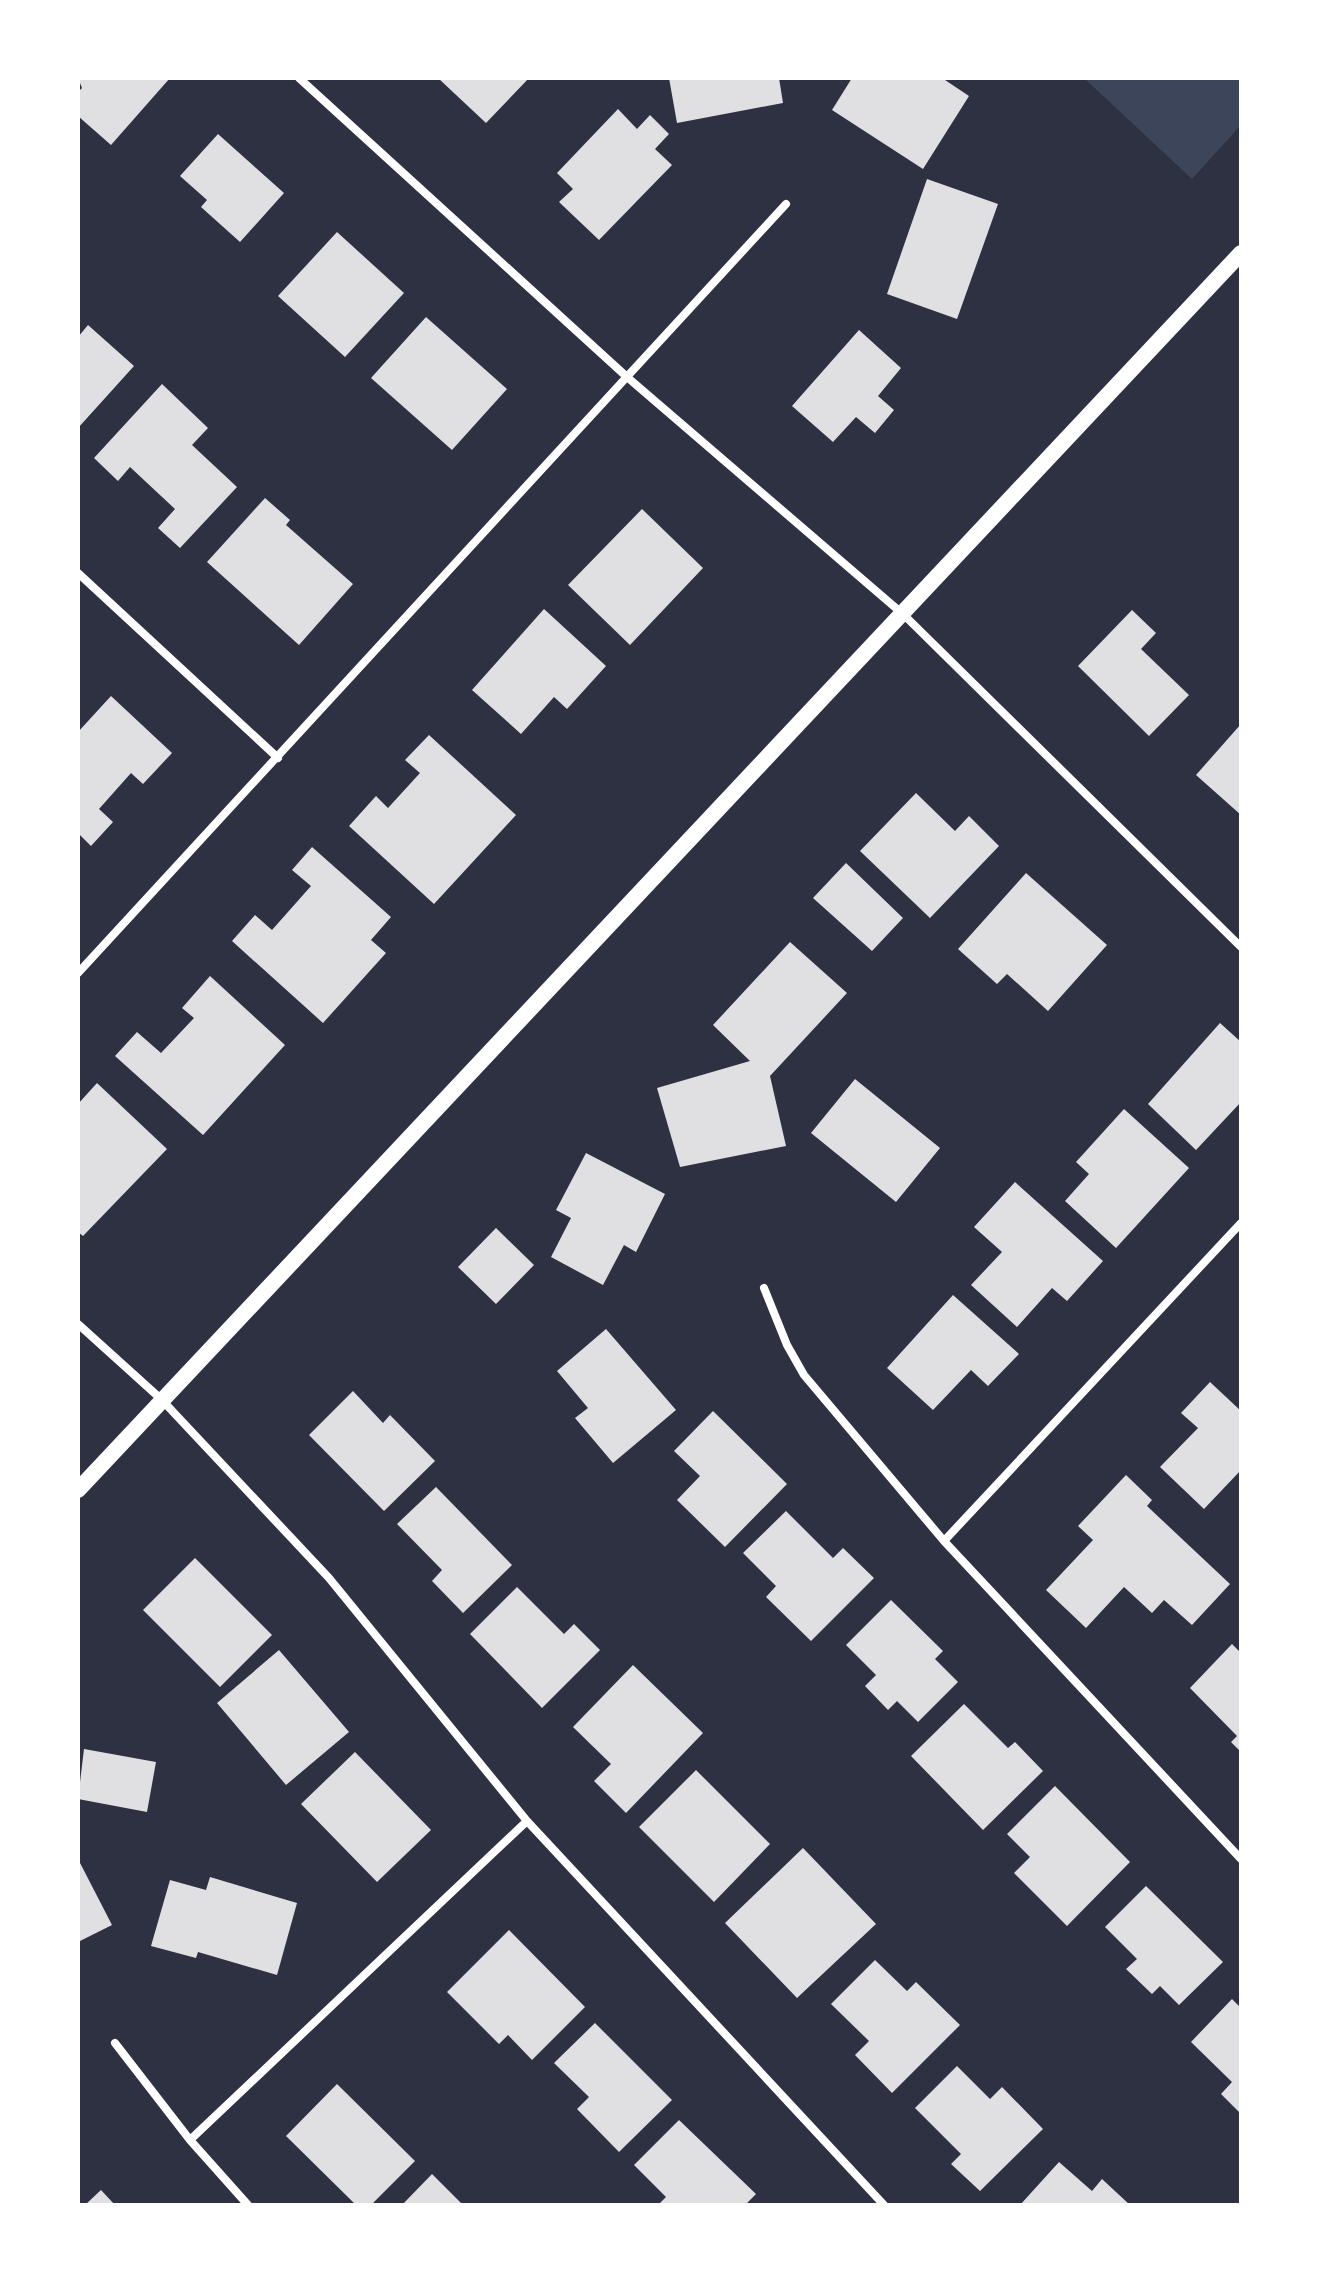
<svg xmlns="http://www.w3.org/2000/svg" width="1319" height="2283" viewBox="0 0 1319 2283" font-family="'Zilla Slab',serif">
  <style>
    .green { fill: #3c4559 }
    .building { fill: #e0e0e3 }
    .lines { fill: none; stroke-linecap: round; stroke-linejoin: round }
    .minor { stroke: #fff; stroke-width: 8 }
    .secondary { stroke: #fff; stroke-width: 16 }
  </style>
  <rect width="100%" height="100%" fill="#2d3142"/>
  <path class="green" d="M1084,78H1241V125L1192,179Z"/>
  <path class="building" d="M78,78H170L111,145L78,116V92L82,88Z
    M438,78H529L486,123Z
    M669,78H779L783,103L677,123Z
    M852,78H942L969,96L923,169L832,110Z
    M618,109L637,129L650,115L669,134L655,149L672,165L599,240L559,202L573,189L557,173Z
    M218,134L284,193L240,242L201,207L207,200L180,176Z
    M927,179L998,204L957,319L887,294Z
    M337,232L404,293L345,357L278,296Z
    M426,317L507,389L452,450L371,378Z
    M88,325L134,366L78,428V337Z
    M859,330L901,368L878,396L894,410L875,433L856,417L833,442L792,406Z
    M162,384L208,428L192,445L237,487L180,548L158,528L175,509L130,467L118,481L94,458Z
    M265,498L290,520L286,525L353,584L299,645L207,562Z
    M642,509L703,568L630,645L568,585Z
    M544,609L606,666L567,709L554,697L521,734L472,690Z
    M1132,610L1156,633L1141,649L1189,695L1149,736L1078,666Z
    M111,696L172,753L143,784L131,773L99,809L113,822L91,846L78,833V732Z
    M1241,724V815L1196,775Z
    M429,735L516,815L434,904L349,826L376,796L388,808L420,773L405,760Z
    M916,793L955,831L969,816L999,846L930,918L860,851Z
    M312,847L391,917L371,940L386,953L323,1023L232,941L255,915L272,930L311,886L292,870Z
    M846,863L903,918L872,951L813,898Z
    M1026,873L1107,945L1048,1011L1007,974L997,984L958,949Z
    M790,942L847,993L770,1076L786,1146L680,1167L657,1088L750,1061L713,1025Z
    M210,976L285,1045L203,1135L115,1056L137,1032L161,1053L194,1018L182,1008Z
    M1220,1023L1241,1042V1102L1196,1150L1148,1104Z
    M855,1079L940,1148L896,1202L811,1133Z
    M97,1083L167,1149L83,1236L78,1232V1104Z
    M1124,1109L1189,1168L1116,1248L1065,1201L1089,1174L1076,1162Z
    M586,1153L665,1194L636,1252L624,1245L603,1285L551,1257L571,1218L556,1210Z
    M1015,1182L1103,1261L1067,1301L1052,1288L1017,1327L971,1285L1002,1252L974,1227Z
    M496,1228L534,1265L496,1304L458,1267Z
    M953,1295L1019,1354L988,1386L971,1370L933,1410L887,1368Z
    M606,1329L676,1410L613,1463L575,1418L588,1408L557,1371Z
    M1210,1382L1241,1411V1470L1204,1509L1160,1467L1198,1428L1181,1413Z
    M353,1391L383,1423L390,1415L435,1461L384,1511L309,1435Z
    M713,1411L787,1484L725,1547L677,1500L700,1476L674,1451Z
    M1126,1475L1152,1500L1147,1506L1230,1584L1192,1625L1164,1600L1152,1613L1124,1587L1086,1628L1046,1590L1093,1540L1078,1526Z
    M436,1487L512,1565L463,1613L432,1581L442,1570L397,1524Z
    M786,1511L833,1558L843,1548L874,1578L811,1641L766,1597L776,1586L743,1553Z
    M195,1558L272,1635L220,1687L143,1610Z
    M517,1587L564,1634L574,1624L600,1650L542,1708L470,1634Z
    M891,1600L943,1651L935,1659L958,1682L918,1722L897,1701L888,1710L865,1686L876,1675L846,1645Z
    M1232,1644L1241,1653V1752L1231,1742L1237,1736L1190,1688Z
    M279,1650L349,1732L286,1785L217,1703Z
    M633,1665L703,1733L626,1813L594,1781L611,1764L573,1727Z
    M964,1704L1008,1748L1015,1742L1043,1771L983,1830L911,1756Z
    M84,1749L156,1762L147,1812L78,1799Z
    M355,1752L431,1830L377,1882L301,1804Z
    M696,1770L770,1844L714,1902L639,1827Z
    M1055,1786L1130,1862L1067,1926L1014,1873L1030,1857L1007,1834Z
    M803,1848L876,1924L797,1998L725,1923Z
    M78,1859L112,1925L78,1942Z
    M210,1877L297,1903L277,1975L198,1952L196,1958L151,1946L170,1880L206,1890Z
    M1146,1886L1223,1962L1179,2005L1160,1986L1152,1994L1126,1969L1137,1959L1105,1927Z
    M509,1930L585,2007L532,2060L508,2035L499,2044L447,1992Z
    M875,1960L907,1991L916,1982L960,2025L892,2093L855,2055L869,2041L831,2004Z
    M1232,1999L1241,2008V2114L1221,2094L1232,2082L1191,2042Z
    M595,2023L672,2100L619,2152L577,2109L589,2097L554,2063Z
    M957,2066L990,2099L1002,2087L1043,2129L980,2191L951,2164L961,2154L915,2108Z
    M337,2084L415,2161L371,2205H356L286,2136Z
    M679,2120L756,2194L745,2205H658L666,2197L634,2165Z
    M1059,2162L1092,2191L1102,2179L1130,2205H1020Z
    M432,2174L463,2205H402Z
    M101,2190L115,2205H85Z"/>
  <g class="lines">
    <path class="minor" d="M299,78L627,377L904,615L1241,947
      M78,573L278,758
      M78,973L786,204
      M764,1288L787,1345L804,1375L944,1541L1241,1859
      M78,1324L161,1399L329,1578L527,1821L884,2205
      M944,1541L1241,1223
      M115,2043L190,2140L248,2205
      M190,2140L527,1821"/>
    <path class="secondary" d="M78,1490L1241,253"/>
  </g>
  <rect width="1319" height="2283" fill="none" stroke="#ffffff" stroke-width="160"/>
</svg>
